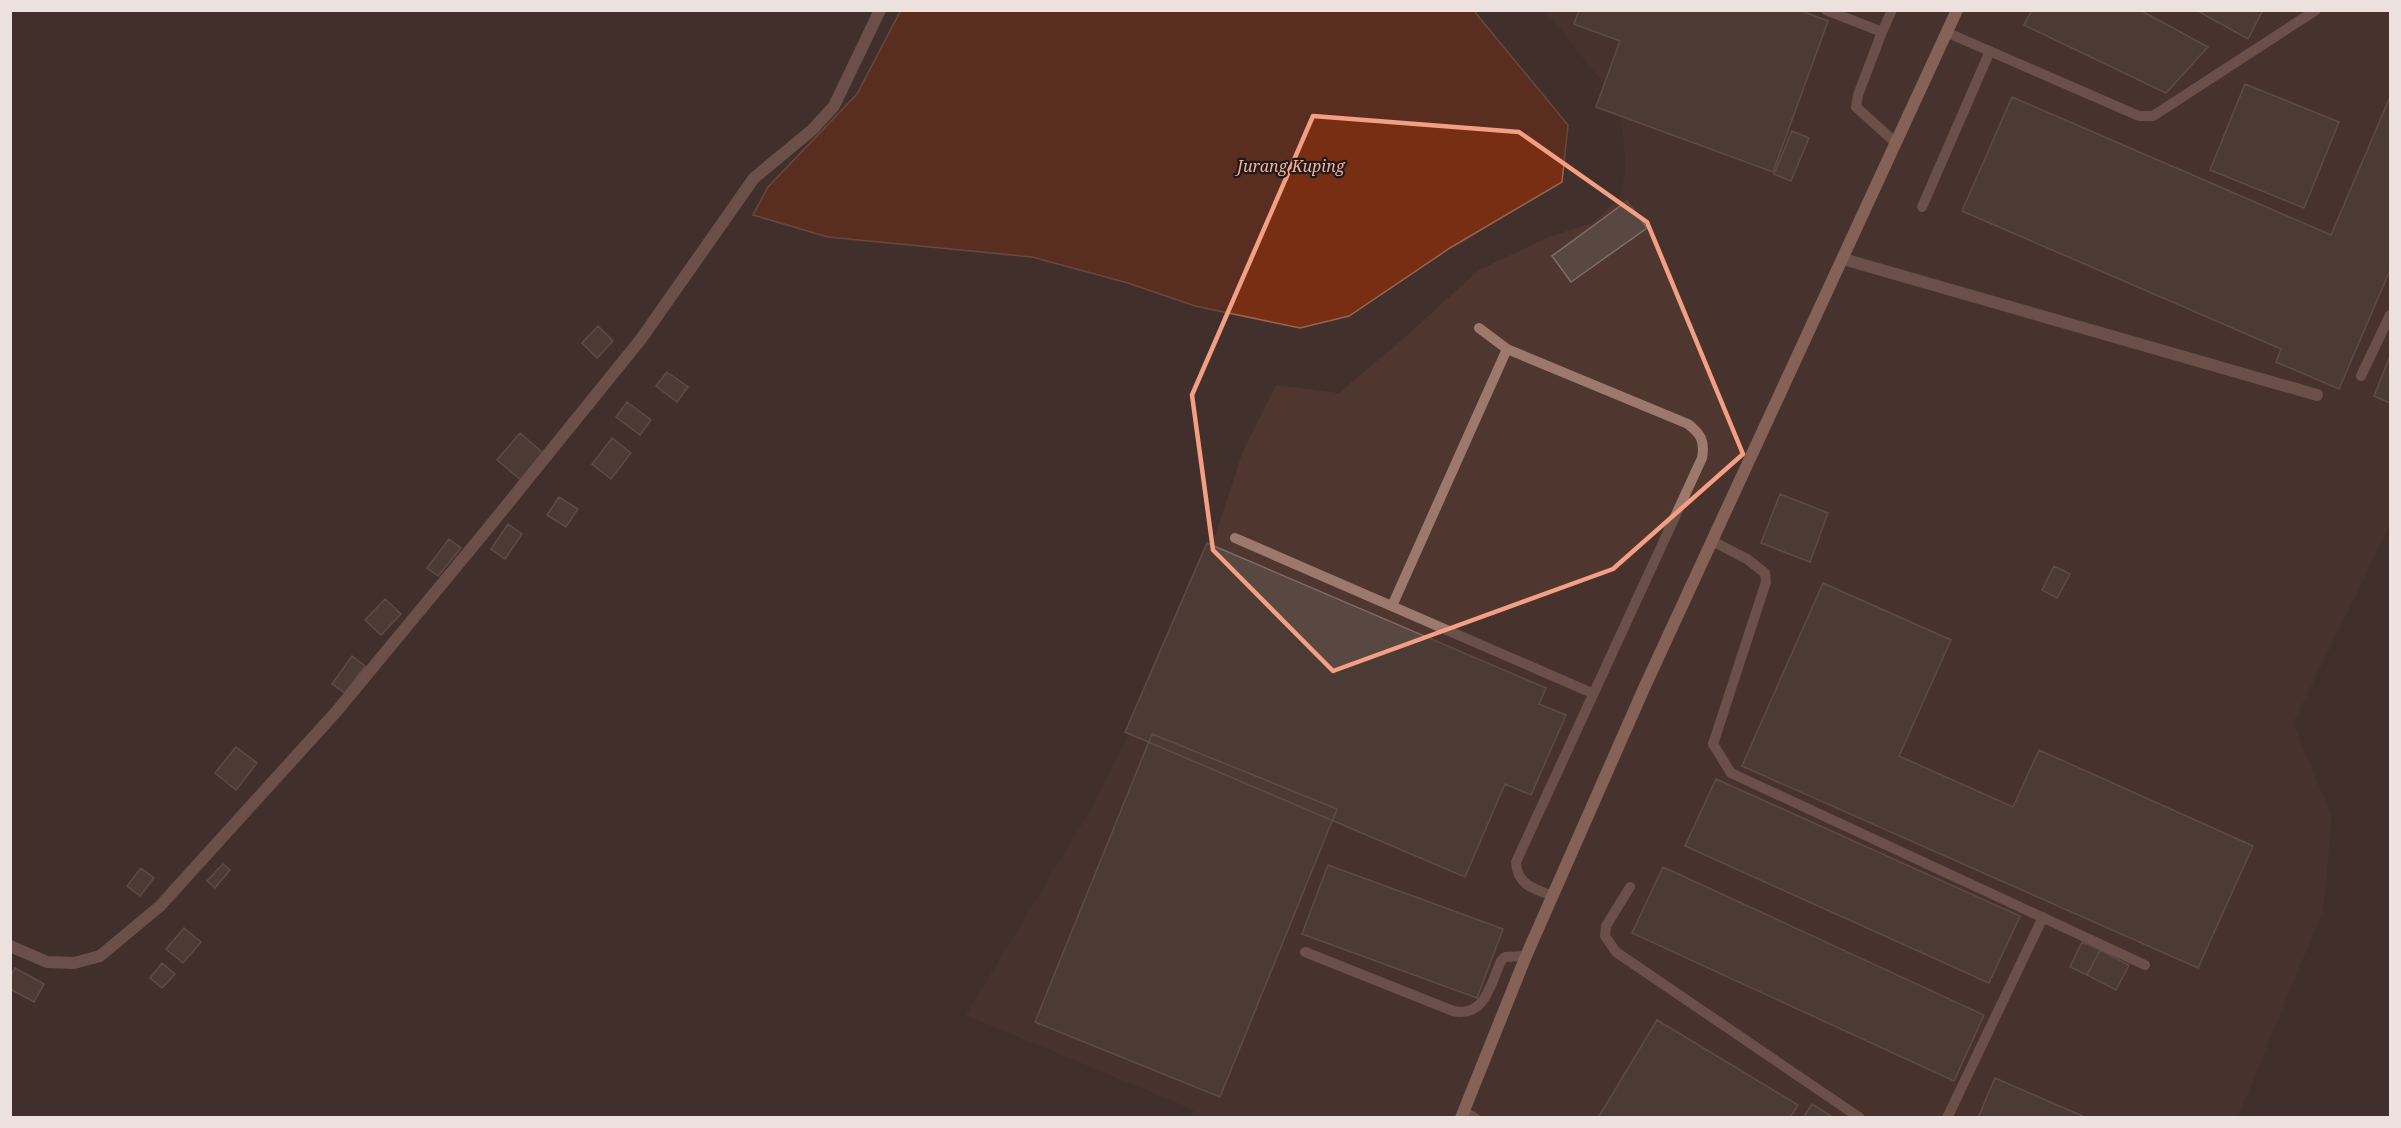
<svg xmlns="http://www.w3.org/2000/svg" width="2401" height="1128" viewBox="0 0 2401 1128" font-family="'Noto Serif',serif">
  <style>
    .built { fill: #4f3730 }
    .water { fill: #772e13; stroke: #9a6450; stroke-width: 1.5 }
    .building { fill: #594741; stroke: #806c66; stroke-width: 1.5 }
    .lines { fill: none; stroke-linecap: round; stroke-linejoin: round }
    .lane { stroke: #9d796d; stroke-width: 10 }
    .street { stroke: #9d796d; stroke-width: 12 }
    .secondary { stroke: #d89f8c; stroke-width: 12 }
    .marked { fill: none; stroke: #f39f83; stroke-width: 4.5; stroke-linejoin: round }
    .labels { text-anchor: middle; stroke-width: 4.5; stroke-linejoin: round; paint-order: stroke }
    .water-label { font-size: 16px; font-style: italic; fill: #f3b09b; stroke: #221a18 }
  </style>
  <rect width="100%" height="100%" fill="#41302b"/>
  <path class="built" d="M1541,11H2390V525L2293,723L2332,817L2323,910L2238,1117H1190L1194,1110L966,1015L1090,811L1186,623L1243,451L1276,385L1339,393L1395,346L1479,270L1551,236L1593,223L1620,197L1626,168L1619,103L1557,25Z"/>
  <path class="water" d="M901,10L1474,11L1568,125L1562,182L1450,248L1349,316L1300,328L1195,306L1128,283L1032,257L828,237L753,215L768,187L857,94Z"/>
  <path class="building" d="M1579,10H1799L1828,21L1773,172L1596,107L1620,41L1574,24Z
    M2032,10H2140L2208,47L2166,93L2024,25Z
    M2196,10H2263L2248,39Z
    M2245,84L2339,122L2304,208L2210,170Z
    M2012,97L2331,235L2390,97V270L2339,389L2276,362L2281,349L1962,211Z
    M1792,131L1809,138L1791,181L1774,174Z
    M1627,201L1647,228L1571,282L1552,256Z
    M598,326L613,341L597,358L582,343Z
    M2390,356V403L2374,396Z
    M667,372L688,387L677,402L656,386Z
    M627,402L651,420L640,435L616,417Z
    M520,433L543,453L521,480L497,460Z
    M612,438L631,453L611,479L592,464Z
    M1780,494L1828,513L1810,562L1761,543Z
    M559,497L578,509L566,527L547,515Z
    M508,524L522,534L505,559L491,549Z
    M449,539L461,548L438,576L427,568Z
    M1207,543L1546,688L1539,704L1566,715L1531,795L1505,784L1465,877L1125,732Z
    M2054,566L2070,574L2057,598L2042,590Z
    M1823,583L1951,640L1899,756L2013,807L2039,750L2253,846L2198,968L1742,766Z
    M385,599L401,614L381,635L365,620Z
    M352,656L365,666L345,693L332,684Z
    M1152,734L1337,809L1220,1097L1035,1022Z
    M236,747L257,763L236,790L215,773Z
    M1716,779L2020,916L1989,983L1685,846Z
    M223,864L230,870L215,888L207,881Z
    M1328,865L1503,929L1477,998L1302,934Z
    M1663,867L1984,1015L1954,1081L1632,933Z
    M141,868L154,878L140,896L127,886Z
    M184,928L201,942L183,963L166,949Z
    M2082,942L2100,950L2087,975L2070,967Z
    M2100,950L2129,965L2116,990L2087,975Z
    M162,963L175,974L162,988L150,978Z
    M15,968L44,984L34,1002L10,989V977Z
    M1657,1020L1798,1105L1790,1118H1598Z
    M1995,1078L2087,1118H1978Z
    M1812,1104L1834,1118H1803Z"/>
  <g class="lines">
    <path class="lane" d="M1826,10L1882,32L1858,95L1856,107L1896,143
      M1882,32L1892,10
      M1948,33L2139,116H2153L2316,10
      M1922,207L1990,51
      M1479,328L1507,349L1688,424C1701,434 1705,441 1702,458L1516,862C1517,885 1534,889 1553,896
      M2361,376L2390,315
      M1235,538L1592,693
      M1712,541L1747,559L1765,573L1766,582L1713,744L1731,773L2145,965
      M1392,606L1507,349
      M1630,887L1606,926L1605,936L1616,952L1860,1118
      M1305,952L1453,1011C1485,1018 1490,985 1501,961L1505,957L1526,956
      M1464,1111L1475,1118
      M1947,1118L2043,917"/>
    <path class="street" d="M1843,259L2317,395
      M10,946L47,962L74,963L100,956L160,906L336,712L489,527L641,339L754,178L812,130L834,106L880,10"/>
    <path class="secondary" d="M1461,1118L1526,956L1645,686L1957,10"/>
  </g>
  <path d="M0 0H2401V1128H0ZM1313,116L1519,132L1647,222L1743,454L1613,569L1333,671L1213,550L1192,395Z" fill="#41302b" fill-opacity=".55" fill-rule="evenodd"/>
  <path class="marked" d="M1313,116L1519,132L1647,222L1743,454L1613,569L1333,671L1213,550L1192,395Z"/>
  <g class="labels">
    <g class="water-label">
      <text x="1291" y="172">Jurang Kuping</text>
    </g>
  </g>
  <rect width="2401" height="1128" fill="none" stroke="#ece1dd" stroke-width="24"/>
</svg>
